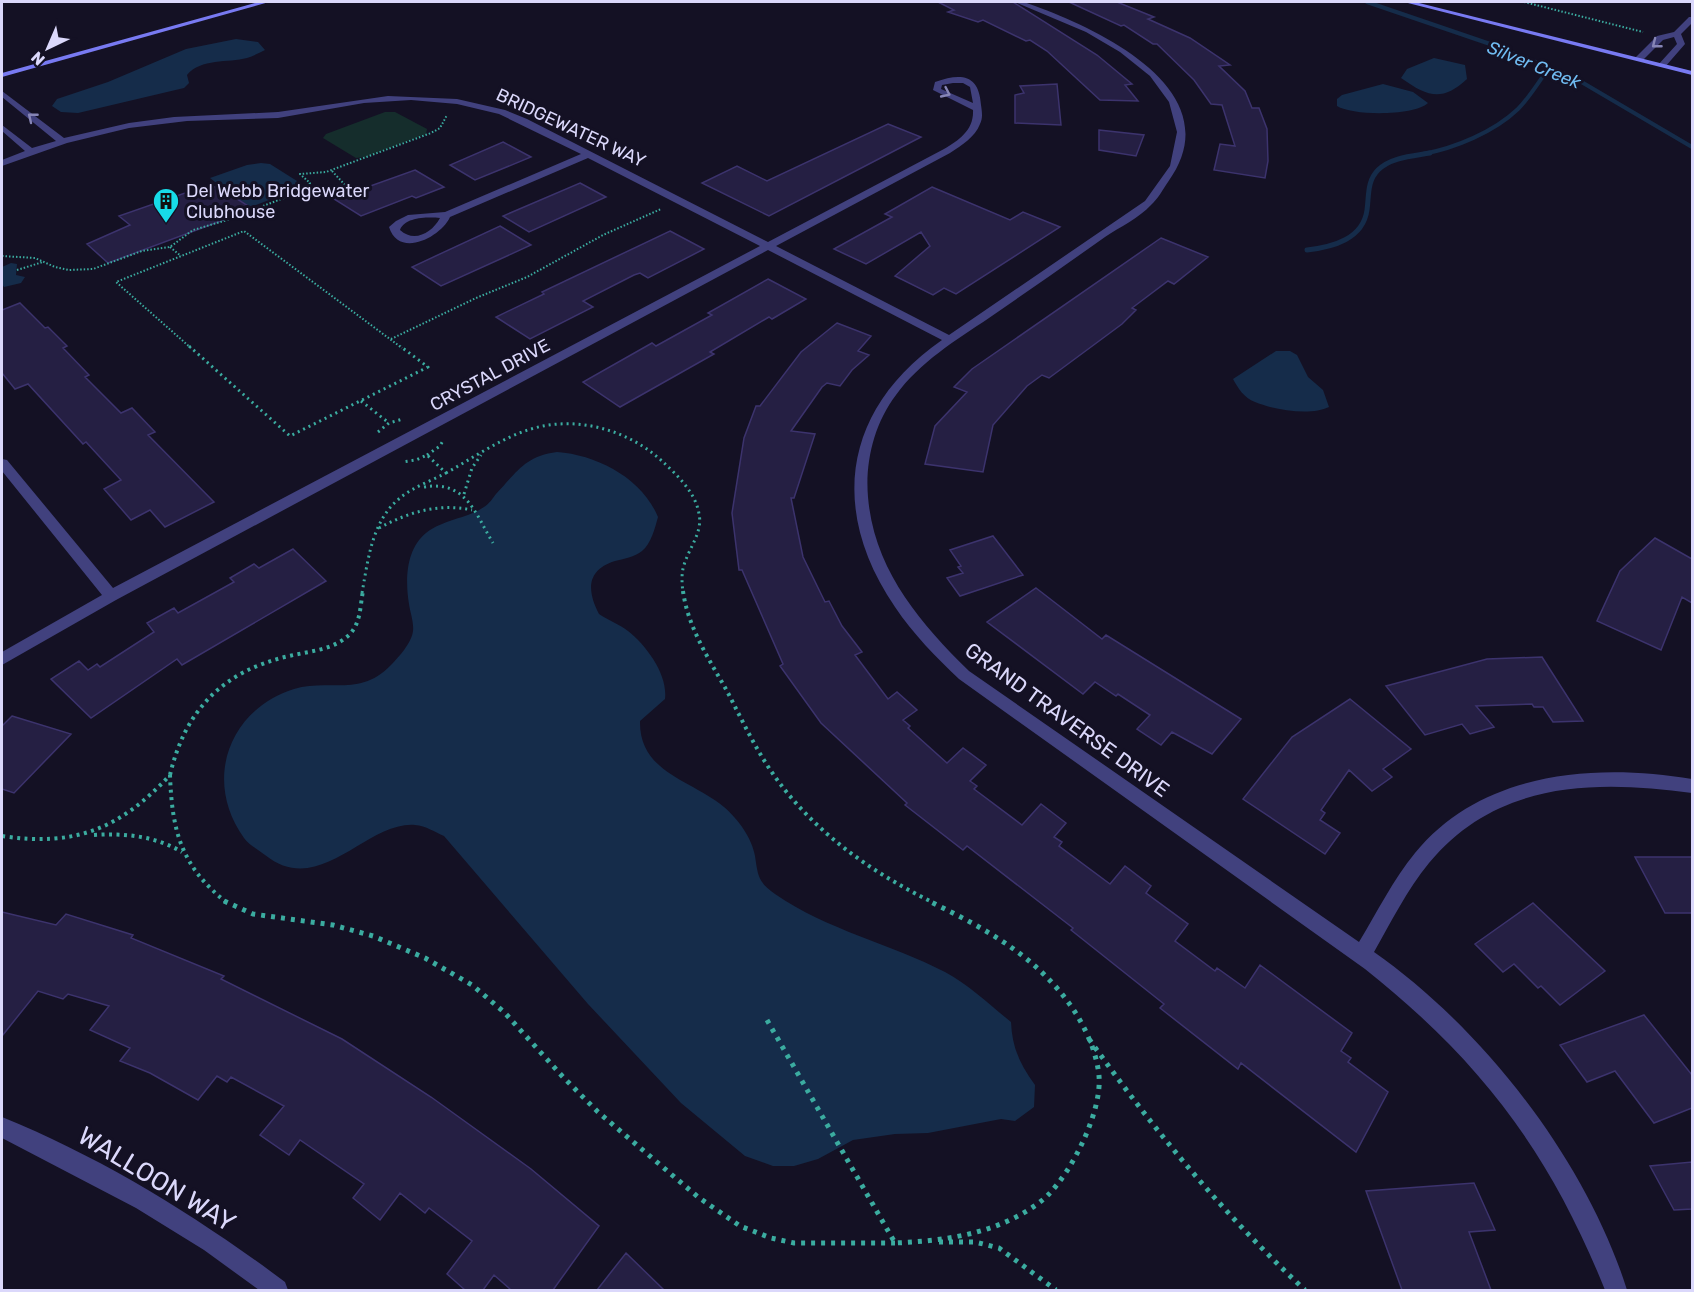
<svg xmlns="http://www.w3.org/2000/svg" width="1694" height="1292" viewBox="0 0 1694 1292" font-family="Rubik,sans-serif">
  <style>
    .green { fill: #152d2c }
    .water { fill: #152c4a }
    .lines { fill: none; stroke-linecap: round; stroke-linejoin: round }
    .stream-far1 { stroke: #152c4a; stroke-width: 4 }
    .stream { stroke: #152c4a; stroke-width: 5 }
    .building { fill: #251f43; stroke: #3c336d; stroke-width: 1.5 }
    .path-far3 { stroke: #3baca0; stroke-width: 2; stroke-dasharray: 1.5 2; stroke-linecap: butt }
    .path-far2 { stroke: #3baca0; stroke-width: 3; stroke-dasharray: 2 4; stroke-linecap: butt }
    .path-far1 { stroke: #3baca0; stroke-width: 4; stroke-dasharray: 3 4.5; stroke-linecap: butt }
    .path { stroke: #3baca0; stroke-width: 5; stroke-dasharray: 4 6; stroke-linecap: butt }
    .street { fill: #41417e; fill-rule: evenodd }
    .secondary { fill: #787af2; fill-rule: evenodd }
    .oneway { stroke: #8685b6 }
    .labels { text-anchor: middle; stroke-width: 6; stroke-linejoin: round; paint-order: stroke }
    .far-water-label { font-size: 18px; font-style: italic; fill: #70bbf1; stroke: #141124 }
    .far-street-label { font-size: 18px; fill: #dbd8fb; stroke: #141124 }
    .far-poi-label { font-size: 18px; fill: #dbd8fb; stroke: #141124; text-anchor: start }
    .street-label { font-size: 21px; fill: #dbd8fb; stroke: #141124 }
    .near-street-label { font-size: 26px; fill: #dbd8fb; stroke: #141124 }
  </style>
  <rect width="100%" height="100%" fill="#141124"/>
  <path class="green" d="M385,112H395L427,129L426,134L365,157L356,158L323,138L326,134Z"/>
  <path class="water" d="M236,39L258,42L265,50C259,53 253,56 247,58C228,63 201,58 187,75L189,83L184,88L78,113L61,112L52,106L57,99L108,82L186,49Z
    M1434,58L1465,65L1467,79C1442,102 1428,97 1401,78L1407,69Z
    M1383,84L1413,92L1428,103C1414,116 1353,116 1337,106V99L1342,95Z
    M261,163L270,164L297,181L295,190L251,207L237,198L245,194L237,189L228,192L210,178L247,165Z
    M11,263L17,264L16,275L25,277L21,283L4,287L2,284V267Z
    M1276,351H1290L1297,355L1308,377L1323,390L1329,407C1311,416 1274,410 1255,402C1244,398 1238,388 1233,379Z
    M557,452C597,455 642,478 658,517C655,528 651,544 642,551C635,557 623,559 615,561C586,570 587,591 599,614C608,620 619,624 628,631C647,646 668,675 665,699L640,721C639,773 692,780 724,807C738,819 752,838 755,856C758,876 758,882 775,894C827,930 891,944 945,972C969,985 990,1005 1011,1022C1012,1047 1020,1065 1035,1085L1034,1107L1015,1121L1001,1119L928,1133L895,1134L853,1140L818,1159L794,1166H773L745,1156L681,1103L588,1004L444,836C435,832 426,826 415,825C366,821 320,899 265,855C259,850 249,845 244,838C203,781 228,710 294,689C329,678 359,698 391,665C399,657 412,642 413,631C414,622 410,612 409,604C405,580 406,549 426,533C444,519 466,519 484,507C489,504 493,498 496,494C517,472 525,456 557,452Z"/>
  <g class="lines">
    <path class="stream-far1" d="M1367,2L1496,46L1573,77L1692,147
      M1423,154C1455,148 1494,132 1518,109C1530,97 1539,81 1549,68"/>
    <path class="stream" d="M1307,250C1333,247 1363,239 1367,210C1369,196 1367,181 1378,170C1391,157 1413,156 1430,153"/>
  </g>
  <path class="building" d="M938,2H1013L1097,55L1132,84L1125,85L1138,101L1100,100L1047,51L1030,40L1026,41L983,20L978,22L948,12L954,10Z
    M1069,2H1117L1154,17L1148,19L1190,38L1230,65L1219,66L1245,91L1252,108H1259L1267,129L1268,161L1265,178L1214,170L1220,144L1235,146L1222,105L1211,104L1194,80L1157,44H1153L1124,25L1121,26Z
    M1057,84L1061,125L1015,123V95L1024,93L1020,86Z
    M888,124L921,137L769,216L702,183L737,166L767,181Z
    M1099,130L1144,135L1136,156L1099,150Z
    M503,142L531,157L475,180L450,165Z
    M415,170L444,187L416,198L412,196L361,216L334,199Z
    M580,183L606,197L529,232L503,216Z
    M217,186L253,209L108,263L87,244L130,225L119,216L185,193L189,196Z
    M932,187L1010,220L1023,212L1060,227L956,294L944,288L933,295L895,276L930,246L921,232L866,264L834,249L892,217L885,214Z
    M500,226L531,245L441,286L412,267Z
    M670,231L704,249L648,278L640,273L634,275L583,301L593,307L530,339L496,317L544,294L542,292Z
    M1161,238L1208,257L1174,284L1168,281L1132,308L1136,310L1122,324L1049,378L1042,375L1027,386L993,425L983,472L925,464L935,426L967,392L954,387L972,369Z
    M768,279L806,299L772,319L769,317L710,352L714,354L620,407L583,382L652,343L656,346L712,315L708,313Z
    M20,303L45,328L48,327L67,346L63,348L89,375L85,377L121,413L132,408L155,432L148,435L214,502L165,527L150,510L131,520L104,489L121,480L86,442L83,444L28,384L15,389L2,373V310Z
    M837,323L871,336L858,351L869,355L852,370L840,386L827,383L822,387L791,431L815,434L794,498H791L803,557L825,602L829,601L842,626L862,652L855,655L888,699L897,692L917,710L903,720L910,726L908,728L947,763L963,748L986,765L970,781L977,786L974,789L1022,825L1041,804L1066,823L1054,837L1062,842L1059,846L1110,884L1125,866L1151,886L1146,893L1188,924L1175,941L1215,971L1217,968L1245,988L1260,965L1352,1033L1341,1051L1351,1058L1348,1062L1388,1092L1356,1152L1241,1063L1238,1069L1160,1008L1164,1004L1071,930L1073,928L967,846L963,850L905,805L907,803L821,723L780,666L783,664L742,570H739L732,513L744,438L756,406H760L801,352Z
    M993,536L1023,575L960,596L947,578L963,573L958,567L961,566L950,550Z
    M1655,538L1692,559V603L1682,597L1661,650L1597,621L1620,571Z
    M293,549L326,581L182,665L177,659L91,718L51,679L79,661L88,670L97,664L100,667L154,632L147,623L174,608L178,613L234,582L230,578L254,564L259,568Z
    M1036,588L1102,639L1106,635L1241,719L1212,754L1172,732L1161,745L1137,729L1150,715L1118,694L1116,696L1095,682L1083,694L987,622Z
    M1542,657L1583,721L1553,722L1543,707H1534L1532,704L1476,706L1494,727L1470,734L1462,724L1425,735L1386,686L1487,659Z
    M1350,699L1411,749L1383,769L1392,777L1372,791L1349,770L1321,810L1325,813L1320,820L1340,833L1325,854L1243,799L1292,737Z
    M12,716L71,734L14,793L2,789V726Z
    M1635,857H1692V913H1665Z
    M1533,903L1605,971L1560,1005L1541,986L1538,988L1514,964L1503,972L1475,944Z
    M2,912L56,925L66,914L133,935L131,938L224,976L221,979L342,1039L431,1097L531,1169L599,1226L553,1290H511L494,1275L483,1290H465L447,1274L472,1241L429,1208L425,1213L400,1193L380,1220L353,1198L364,1184L300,1140L289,1155L260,1135L284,1106L231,1077L227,1082L217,1076L198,1100L150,1073L120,1061L130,1048L90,1030L109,1006L68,994L63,999L38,991L2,1036Z
    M1644,1015L1692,1075V1108L1654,1123L1615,1071L1587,1082L1560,1045Z
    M1692,1162V1209L1674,1210L1650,1166Z
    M1474,1183L1495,1230L1469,1232L1491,1290H1402L1366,1191Z
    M626,1253L664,1290H597Z"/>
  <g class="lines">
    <path class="path-far3" d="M1524,2L1643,32
      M332,171L346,186
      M170,247L181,256
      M2,256L35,258L55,267L69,270L93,269L142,251L170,247L193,230L227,220L307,189L310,183L300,174L326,172L431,133L440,128L447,115
      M17,270L43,262
      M391,339L476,298L527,277L603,235L661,209
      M191,348L116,282L244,231L402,348"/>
    <path class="path-far2" d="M189,346L290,436L428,367L400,346
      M361,401L389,423
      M378,432L389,423L403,419
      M427,455L440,446L444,439
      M446,473C473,458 501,438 531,429C577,415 629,430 663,462C677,475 696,493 699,514C703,532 689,548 684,565C681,574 682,584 683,593
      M424,487C466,480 475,513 493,543
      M464,494L472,468L481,455
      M379,528C409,512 438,503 472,510
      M362,593C368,560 372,520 400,498C413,487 431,481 446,473L427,455L416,460L402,462"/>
    <path class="path-far1" d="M683,591C688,628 709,659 727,691C741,718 754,746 771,771C811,830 869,871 932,902
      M170,775C185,710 223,671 289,656C310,651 333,650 349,635C361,623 360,606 363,591
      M94,835C125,833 155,836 182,852
      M2,836C75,847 120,829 170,775C172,831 181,866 226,902"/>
    <path class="path" d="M224,901L253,914L333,925L373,936L425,958L472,985L504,1012L563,1077L598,1112L698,1197L740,1226L771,1238L794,1243H895
      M767,1020L895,1243C938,1241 980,1236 1018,1216C1029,1210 1040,1203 1048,1195C1073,1170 1102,1111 1099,1076C1097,1054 1087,1031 1075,1012C1039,957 986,929 929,901
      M1089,1039C1154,1130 1223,1214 1305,1290
      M939,1242H975L999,1248L1056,1290"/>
    <path class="street" d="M1015,2H1024C1093,26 1235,89 1168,182C1163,189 1158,199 1151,205C1139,218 1120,227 1105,237C1067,264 1028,291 989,318C956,340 920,362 896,395C874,424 865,462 868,497C874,569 919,622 969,671L1359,942C1377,912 1393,880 1415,853C1482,771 1595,763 1692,779V793C1594,780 1497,781 1429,863C1407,890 1391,922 1374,952C1484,1029 1587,1162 1627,1290H1605C1550,1153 1481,1061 1365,969L959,679C936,657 913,634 895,607C828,509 844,408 942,340L768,250L116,600L2,665V652L102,595L2,471V459L7,460L113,588L760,246L588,158L450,217C441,237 399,259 389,227L396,221L408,215L445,212L581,154L499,114L457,104L411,100L364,103L278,118L187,121L129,128L67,143L2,166V160L25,151L2,131V125L32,148L56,141L2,97V91L64,138L129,123L174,117L278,112L388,96L457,99L505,110L527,119L768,242L944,149C959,140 974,130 973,110L933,90L935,82C961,73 979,74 981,105C982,112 983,118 980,124C975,137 962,145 950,153L776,246L949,335L1145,201L1170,166L1177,132L1169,102L1150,76L1120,52L1086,32ZM953,83H963L970,87L973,103L941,89L942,85ZM440,218C432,233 414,243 400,230C405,217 427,217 440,218Z
      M1689,17H1692V23L1681,34L1685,44L1665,67L1658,65L1677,44L1674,37L1663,40L1642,61H1636V57L1657,36L1674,32Z
      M2,1117C103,1158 198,1217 285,1282L288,1290H259L204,1250L136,1208L2,1138Z"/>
    <path class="secondary" d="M259,2H269L2,77V73Z
      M1404,2H1415L1692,71V75Z"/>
  </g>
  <defs><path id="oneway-chevron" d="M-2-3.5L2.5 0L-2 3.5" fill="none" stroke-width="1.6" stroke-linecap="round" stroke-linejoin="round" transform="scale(1.5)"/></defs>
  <g class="oneway">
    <use href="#oneway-chevron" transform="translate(1656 44) rotate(142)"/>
    <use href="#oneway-chevron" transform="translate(946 93) rotate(25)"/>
    <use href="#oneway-chevron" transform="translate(32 117) rotate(-141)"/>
  </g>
  <defs>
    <g id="building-pin" transform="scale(1.35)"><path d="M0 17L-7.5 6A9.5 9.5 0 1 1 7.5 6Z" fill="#17dce8" stroke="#141124"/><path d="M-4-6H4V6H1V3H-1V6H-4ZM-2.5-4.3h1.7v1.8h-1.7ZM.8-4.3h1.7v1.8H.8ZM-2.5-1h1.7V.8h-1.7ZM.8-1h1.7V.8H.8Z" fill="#111"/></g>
  </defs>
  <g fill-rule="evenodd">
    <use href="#building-pin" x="166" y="201"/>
  </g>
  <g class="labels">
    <g class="far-water-label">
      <text transform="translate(1534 65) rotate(22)" y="6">Silver Creek</text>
    </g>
    <g class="far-street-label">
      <text transform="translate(571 128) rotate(25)" y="6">BRIDGEWATER WAY</text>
      <text transform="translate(490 375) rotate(-28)" y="6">CRYSTAL DRIVE</text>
    </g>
    <g class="far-poi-label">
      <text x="186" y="197">Del Webb Bridgewater<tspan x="186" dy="21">Clubhouse</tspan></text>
    </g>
    <g class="street-label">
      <text transform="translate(1067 720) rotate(36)" y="7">GRAND TRAVERSE DRIVE</text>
    </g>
    <g class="near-street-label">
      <text transform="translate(157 1179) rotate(31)" y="9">WALLOON WAY</text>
    </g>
  </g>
  <rect width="1694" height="1292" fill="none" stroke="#dbd8fb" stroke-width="6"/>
  <g transform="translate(48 48) rotate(224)" stroke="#141124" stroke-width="4.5" paint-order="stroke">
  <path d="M0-4.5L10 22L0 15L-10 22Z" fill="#dbd8fb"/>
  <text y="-9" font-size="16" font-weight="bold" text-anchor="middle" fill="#dbd8fb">N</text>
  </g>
</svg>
